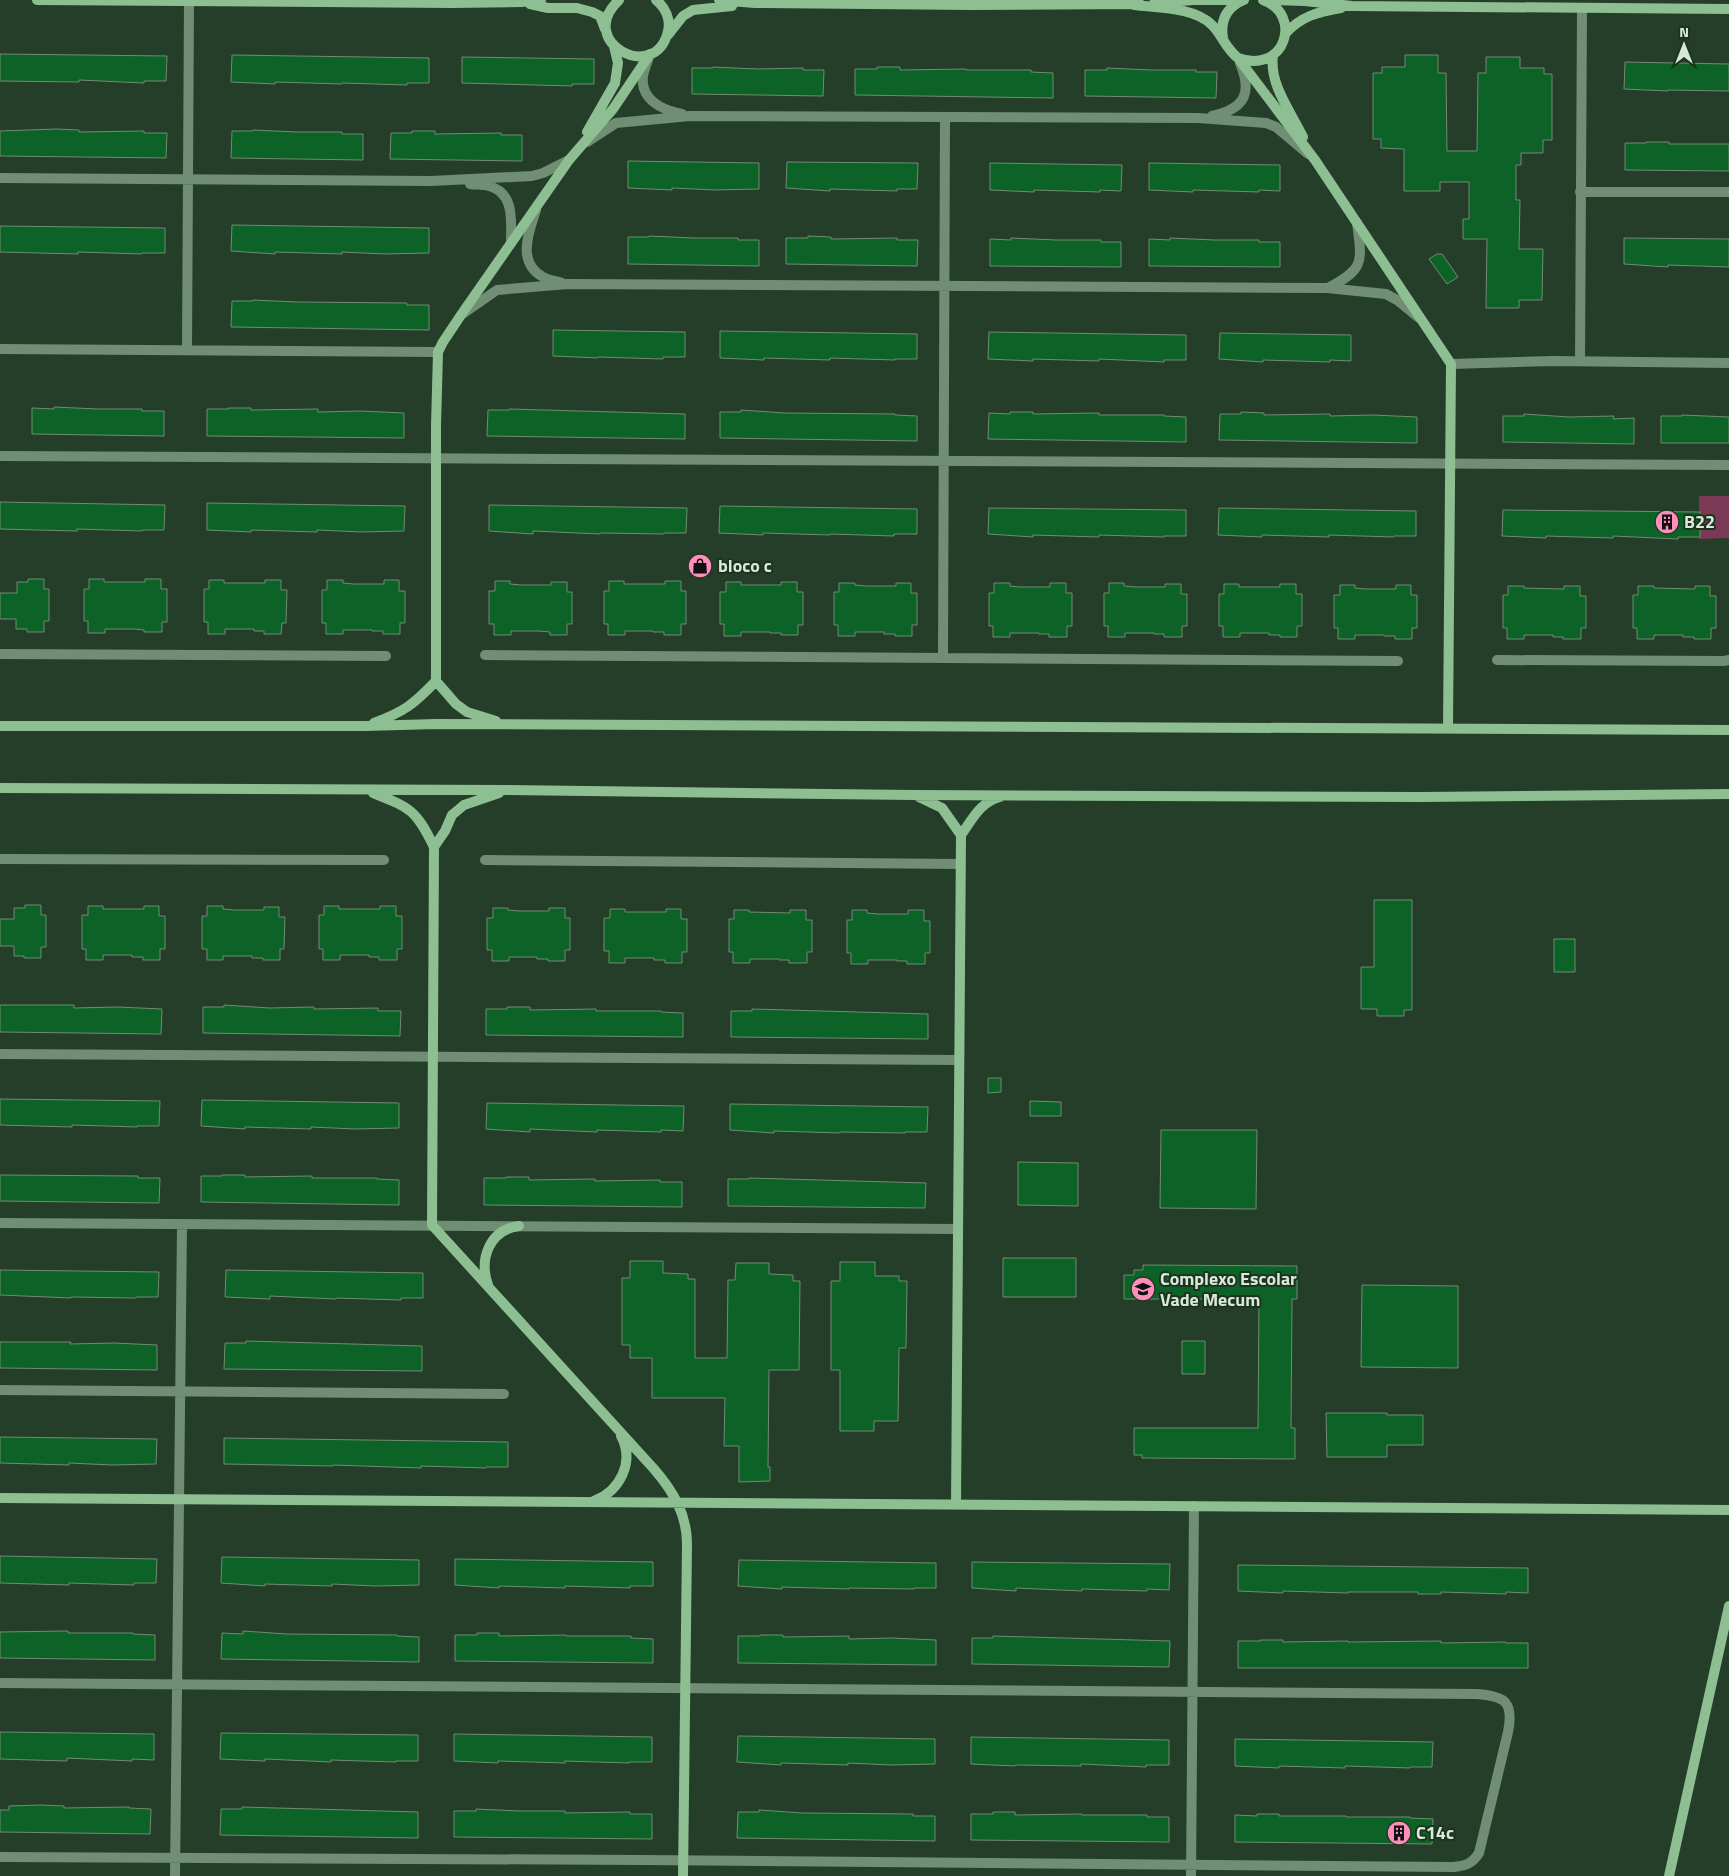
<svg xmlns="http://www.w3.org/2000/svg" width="1729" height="1876" viewBox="0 0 1729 1876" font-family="'Titillium Web',sans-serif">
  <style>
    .grass { fill: #7a3a55 }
    .building { fill: #0d6227; stroke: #708c73 }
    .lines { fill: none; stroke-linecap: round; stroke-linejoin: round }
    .street { stroke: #6f8e73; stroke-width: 10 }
    .secondary { stroke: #8dbf93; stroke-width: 10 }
    .labels { text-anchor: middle; stroke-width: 4; stroke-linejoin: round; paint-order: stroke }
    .poi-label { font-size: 18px; font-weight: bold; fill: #d9e8da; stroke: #1b341f; text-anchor: start }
  </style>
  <rect width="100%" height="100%" fill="#253e29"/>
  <path class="grass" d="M1699,496H1729V538L1699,539Z"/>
  <path class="building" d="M0,54L167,56L166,81H144V83L79,80V82L0,81Z
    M232,55L429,58V83H407V85L342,83V84L275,82V84L231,82Z
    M1405,55H1438V73H1446L1447,151H1477L1478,73H1486V57H1520V68H1544V74H1552V140H1543V153H1521V165H1516V200H1520L1519,249H1543L1542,300H1519V308H1486L1487,239H1463V219H1469V182H1440V191H1404V149L1381,148V139H1373V73H1382V67H1405Z
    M462,57L594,59V84H572V86L462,83Z
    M1625,62L1729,64V91L1668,90V91L1624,89Z
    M713,67L758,69L803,68V70H824L823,96L692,94V68H713Z
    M877,67H900V70L966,69V70H1031V72L1053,73V98L855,95V69H877Z
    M1107,68L1151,70H1196V72H1217L1216,98L1085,96V70H1107Z
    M56,129L79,130V132L144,131V133H167L166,158L0,156V131Z
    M253,130L297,132H342V134H363V160L231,158L232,131H253Z
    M412,131H435V134L501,133V135H522V161L390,159L391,133H412Z
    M1646,142H1669V144H1729V171L1625,170V143H1646Z
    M628,161L759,163V189L715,190L672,188V190L628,188Z
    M787,162L918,163L917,189H897V191L830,189V191L786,188Z
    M990,163L1122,165L1121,191L1100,190V192L1034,190V192L990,190Z
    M1149,163L1280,165V191L1259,190V192L1193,190V192L1149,190Z
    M232,225L429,228V253L385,254L342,252V254L275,252V254L231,251Z
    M0,226L165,228V253H142V254L78,252V254L0,252Z
    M649,236L693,238H738V240H759V266L628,264V237H649Z
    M808,236L831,237V239L897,238V240H918L917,266L786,264V238H808Z
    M1011,238L1056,240H1101V242H1121V267L990,266V239L1011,240Z
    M1170,238L1214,240H1259V242H1280V267L1149,266V239L1170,240Z
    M1624,238L1729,239V267L1668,265V267L1624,264Z
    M1437,254H1442L1458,277L1447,284L1429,259Z
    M253,300L297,302L407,303V305H429V330L231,327L232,301H253Z
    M553,330L685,332V357H663V359L598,357V358L553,356Z
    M720,331L917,334V359H895V360L830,358V360L764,358V360L720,358Z
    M989,332L1186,335V360H1164V362L1099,359V361L1033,359V361L988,359Z
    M1220,333L1351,335V361L1330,360V362L1263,360V362L1219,359Z
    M54,407L98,409H142V411H164V436L32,434V408L54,409Z
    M228,408H251V410L318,409V412L361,411L404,413V438L207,436V409H228Z
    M509,409L685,414V439L487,436L488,410H509Z
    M741,410L785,413L895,414V415L917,416V441L720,438V412H741Z
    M1010,412H1033V414L1099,413V415H1164V416L1186,417V442L988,439L989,413L1010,414Z
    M1241,412L1264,413V415L1330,414V416L1373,415L1417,417V443L1219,440L1220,414H1241Z
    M1524,414L1569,417L1614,416L1613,419L1634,418V444L1503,442V416H1524Z
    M1682,415L1729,417V443H1661V416H1682Z
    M0,502L165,505L164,530H142V531L77,529V531L0,529Z
    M207,503L405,506L404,531L361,532L317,530V532L251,530V532L207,530Z
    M489,505L687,508L686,533H664V534L600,533V534L533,531V534L489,531Z
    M720,506L917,509V534H894V536L830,534V535L763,533V535L719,533Z
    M989,508L1186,510V536H1164V537L1099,535V537L1033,535V537L988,534Z
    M1219,508L1416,511V536H1394L1393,537L1329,535V537L1262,535V537L1218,535Z
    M1503,510L1700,512V537H1678V539L1613,536V538L1546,536V538L1502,536Z
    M28,579H44V589H49V621H44V632H27V629H16V619H0V593H17V582H28Z
    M89,579H104V582H145V579H161V589H167V622H162V632H144V630L134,629H105V633H88V621H84V589H89Z
    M209,580H224V583H265V580H281V590H287L286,623H282L281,634H264V631H254V629H225V634H208V622H204V589H209Z
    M327,580H343V583L354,584H384V580H399V591H405V623H400V634H383V631H372V630H343V634H326V623H322V590H327Z
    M495,581H510V584L521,585H551V582H567V592H572V624H567V635H550V632L539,631H511V635H494V624H489V591H495Z
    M609,581H624V584H665V581H681V591H686V624H681V635H664V632H653V631H625V635H608V624H604V591H609Z
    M726,582H741V585H781V582H797V592H803V625H798V635H781V633H770V632H741V636H724V624H720V592H726Z
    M839,583H855V585L866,586H896V583H911V593H917V625H912V636H895V634H884V632H855V636H838V625H834V592H839Z
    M994,583H1010V586L1020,587H1050V583H1066V593H1072V626H1067V637H1049V634H1039V633H1010V637H993V626H989V593H994Z
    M1109,583H1124V586L1136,587H1165V584H1181V594H1187V626H1182V637H1164V634H1154V633H1125V637H1108V626H1104V593H1109Z
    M1224,584H1239V587H1280V584H1296V594H1302V626H1297V637H1280V635H1269V633H1240V637H1223V626H1219V594H1224Z
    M1340,585H1355V588L1366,589H1396V585H1411V595H1417V628H1412V639H1395V636H1384V635H1355V639H1338V628H1334V595H1340Z
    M1508,586H1524V588L1564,589V586H1580V596H1586V628H1581V639H1563V637H1553V635H1524V639H1507V628H1503V595H1508Z
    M1638,586H1654V588L1695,589V586H1710V596H1716V628H1711V639H1694V637H1683V635H1654V639H1637V628H1633V595H1638Z
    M1374,900H1412V1010H1404V1016H1377V1009H1361V967H1374Z
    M25,905H41V915H46V947H41V958H24V956H14V946H0V919H14V908H25Z
    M88,906H103V909H144V906H159V916H165V949H160V960H143V957H132V955H103V960H86V949H82V915H88Z
    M207,906H223V909L234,910H264V907H279V917H285L284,949H280V960H263V958H252V956H223V960H207V949H202V916H207Z
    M324,906H339V909H380V906H396V916H402V949H397V960H379V957H369V955H340V960H323V949H319V915H324Z
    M493,908H508V910L519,911H549V908H565V918H570V950H565V961H548V959H537V957H509V961H492V950H487V918H493Z
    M610,909H625V912H666V909H681V919H687V952H682V963H665V960H654V958H625V963H609V951H604V918H610Z
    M734,910H749V912L790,913V910H806V920H812V952H807V963H789V960H779V959H750V963H733V952H729V919H734Z
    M852,910H867V913L878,914H908V910H924V921H930V953H925V964H907V961H897V960H868V964H851V953H847V920H852Z
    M1554,939H1575V972H1554Z
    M0,1005H74V1008L118,1007L162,1009L161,1034L0,1032Z
    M224,1005L269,1008L314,1007V1009L378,1008V1011H401L400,1036L203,1033V1007H224Z
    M507,1007H530V1010L596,1009V1011H661V1012L683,1013V1037L486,1035V1009H507Z
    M752,1009L928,1014V1039L731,1037V1011H752Z
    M988,1078H1001V1092L988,1093Z
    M0,1099L160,1101L159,1126H137V1127L72,1125V1127L0,1125Z
    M202,1100L399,1103V1128L355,1129L311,1127V1129L245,1127V1129L201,1126Z
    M1030,1101L1061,1102V1116H1030Z
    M487,1103L684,1106L683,1131L661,1130V1132L597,1130V1132L530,1129V1132L486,1129Z
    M730,1104L928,1107L927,1132H905V1133L840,1132V1133L774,1131V1133L730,1130Z
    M1161,1130H1257L1256,1209L1160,1208Z
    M1018,1162L1078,1163V1206L1018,1205Z
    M0,1175L138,1176V1178H160L159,1203L0,1201Z
    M222,1175H245V1177L312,1176V1178H377V1179L399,1180V1205L201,1202V1176H222Z
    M506,1177H529V1180L595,1179V1181L660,1180V1182H682V1207L484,1205V1178H506Z
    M749,1178L926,1183L925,1208L728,1206V1179H749Z
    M1003,1258H1076V1297H1003Z
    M630,1261H663V1273L688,1274V1279H695V1358H727L728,1280H735L736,1263H769V1274L793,1275V1281H800L799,1370H769L768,1467H770V1481L739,1482V1446H724L725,1398H652V1358H630V1345H622V1278H630Z
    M840,1262H875V1276H899V1281H907L906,1348H899L898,1421H874V1431H840V1370H831V1281H840Z
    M1143,1265L1297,1266V1299H1292L1291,1428H1295V1459L1142,1458V1455H1134V1428H1258L1259,1299H1124V1275H1134V1270H1143Z
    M0,1270L159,1272L158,1297H136V1298L71,1297V1298L0,1295Z
    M226,1270L423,1273V1298H401V1300L336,1298V1299L270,1296V1299L225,1297Z
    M1362,1285L1458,1286V1368L1361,1367Z
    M246,1341L422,1346V1371L224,1369L225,1343H246Z
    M1182,1341H1205V1374H1182Z
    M0,1342H71L70,1344L114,1343L157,1345V1370L0,1368Z
    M1326,1413H1387V1415H1423V1445H1387V1457H1327Z
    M0,1437L157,1439L156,1464L112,1465L69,1463V1465L0,1463Z
    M224,1438L508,1442V1467H486V1468L421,1466V1468L333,1465V1466L224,1464Z
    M0,1556L157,1559L156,1583H134V1585L69,1583V1585L0,1583Z
    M222,1557L419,1560V1585L375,1586L332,1584V1586L265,1584V1586L221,1583Z
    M455,1559L653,1562V1586H630V1588L565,1586V1588L499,1586V1588L455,1585Z
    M739,1560L936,1563V1588H914V1589L849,1588V1589L782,1587V1589L738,1586Z
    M972,1562L1170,1564L1169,1590L1147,1589V1591L1082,1589V1591L1016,1588V1591L972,1588Z
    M1238,1565L1528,1568V1593L1506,1592V1594L1441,1592V1594H1418V1592H1348V1593L1283,1591V1593L1238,1591Z
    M68,1631V1633H133V1634L155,1635V1660L0,1658V1632Z
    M243,1631L287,1634L397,1635V1636L419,1637V1662L221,1659L222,1633L243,1634Z
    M477,1633H499V1636L566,1635V1636H631V1638L653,1639V1663L455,1661V1635H477Z
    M760,1635H783V1637L849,1636V1639L892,1638L936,1640V1665L738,1663V1636H760Z
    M993,1636L1170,1641L1169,1667L972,1664V1638H993Z
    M1260,1640H1283V1642L1348,1641V1642L1441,1641V1643L1506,1642V1643H1528V1668H1238V1641H1260Z
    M0,1732L154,1734V1760L132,1759V1761L67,1758V1761L0,1759Z
    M221,1733L418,1735V1761H396V1762L331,1760V1762L265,1759V1761L220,1759Z
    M454,1734L652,1737V1762H629V1763L565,1761V1763L498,1761V1763L454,1761Z
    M738,1736L935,1739V1764L891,1765L848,1763V1765L781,1763V1765L737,1762Z
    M971,1737L1169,1740V1765H1146V1767L1081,1764V1766L1015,1765V1766L971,1764Z
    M1235,1739L1433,1742L1432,1767H1410V1768L1345,1766V1768L1279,1766V1768L1235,1766Z
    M41,1805L64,1806V1808L129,1807V1808L151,1809L150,1834L0,1832V1810H9V1806Z
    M242,1807L418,1812V1838L220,1835L221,1809H242Z
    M476,1809L520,1811H565V1813L630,1812V1814H652V1839L454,1837V1811H476Z
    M759,1810L803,1813L913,1814V1816H935V1841L737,1838L738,1812H759Z
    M993,1812H1015V1815L1082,1814V1815H1147V1817H1169V1842L971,1840V1814H993Z
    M1257,1814H1279V1816H1346V1817H1410V1818L1433,1819L1432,1844L1235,1842V1815L1257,1816Z"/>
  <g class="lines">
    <path class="street" d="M649,57C647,63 644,70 643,76C640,100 663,110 682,114
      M1212,116C1244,109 1253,94 1240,63
      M587,142L616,123L690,116L1198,118L1266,123L1276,127L1308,154
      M0,178L431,181L532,176L543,173L569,160
      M470,184C476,185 483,184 489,186C515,193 511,221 511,242
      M1580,192H1729
      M536,210C529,232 516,262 543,277C548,280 556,281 562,283
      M1328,288C1365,269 1362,262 1357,223
      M464,313L497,290L568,284L1327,288L1386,294L1397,300L1419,318
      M0,349L438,352
      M187,349L189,1
      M1580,361L1582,8
      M1451,364L1552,361L1729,363
      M0,456L1729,465
      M0,654L386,656
      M485,655L1398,661
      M943,657L945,117
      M1497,660L1724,661L1729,660
      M0,859L384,860
      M485,860L960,864
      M0,1054L958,1060
      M0,1223L958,1229
      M0,1390L504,1394
      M0,1683L1477,1694C1505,1696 1514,1702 1508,1732L1479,1853C1472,1864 1465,1866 1453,1867L642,1860L0,1857
      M175,1876L182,1224
      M1191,1876L1194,1506"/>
    <path class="secondary" d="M37,0L452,3L522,2L541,0
      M619,0C574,42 656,85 668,31C671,19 665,7 656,0
      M719,0L755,3L972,5L1140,4
      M1195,0H1231
      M1273,0L1305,1L1352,6L1729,9
      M1154,3L1193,0
      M530,4L548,8H577L592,12L600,16L605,29
      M1134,5C1158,8 1195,7 1212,25C1222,35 1226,49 1238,58L1315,160L1451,364L1448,728
      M1285,34C1301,16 1318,12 1341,8
      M668,35L683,16L693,10L732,6
      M1223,38C1220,20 1227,7 1244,0
      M1273,56C1269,84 1291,112 1303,137
      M1238,58C1286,75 1303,14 1263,0
      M587,132L615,83L618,63L614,46
      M496,721L467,712L456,704L436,681V426L438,352L443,342L461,315L569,160L613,109L650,54
      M374,723C405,711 413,705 436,681
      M0,726H365L436,724L1729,730
      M0,788L507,790L914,795L1422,797L1729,794
      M373,793C411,808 416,810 434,847L432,1225L654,1469C673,1491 687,1514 687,1544L683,1876
      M919,797L942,808L961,835L956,1505
      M961,835C972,820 980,802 1000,797
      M434,847L445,831L452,815L464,805L499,793
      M488,1285C479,1259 489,1230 519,1226
      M0,1498L1729,1510
      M594,1501C620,1491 635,1462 621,1436
      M1669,1876L1729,1606"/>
  </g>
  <defs>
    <g id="building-disc" transform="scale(1.25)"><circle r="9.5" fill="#fe8ebc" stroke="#1b341f"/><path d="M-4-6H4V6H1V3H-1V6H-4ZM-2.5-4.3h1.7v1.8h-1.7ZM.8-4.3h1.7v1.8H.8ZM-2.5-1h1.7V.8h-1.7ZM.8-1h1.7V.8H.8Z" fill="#111"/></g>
    <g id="shop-disc" transform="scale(1.25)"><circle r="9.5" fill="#fe8ebc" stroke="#1b341f"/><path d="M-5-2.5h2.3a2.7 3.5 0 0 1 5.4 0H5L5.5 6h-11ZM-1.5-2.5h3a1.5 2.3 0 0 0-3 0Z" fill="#111"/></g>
    <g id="school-disc" transform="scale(1.25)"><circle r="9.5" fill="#fe8ebc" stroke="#1b341f"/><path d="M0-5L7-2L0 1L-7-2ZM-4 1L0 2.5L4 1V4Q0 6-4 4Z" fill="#111"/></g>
  </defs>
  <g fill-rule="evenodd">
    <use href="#building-disc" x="1667" y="522"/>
    <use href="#shop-disc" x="700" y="566"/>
    <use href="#school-disc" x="1143" y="1289"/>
    <use href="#building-disc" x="1399" y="1833"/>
  </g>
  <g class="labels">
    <g class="poi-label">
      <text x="1684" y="528">B22</text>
      <text x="718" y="572">bloco c</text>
      <text x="1160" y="1285">Complexo Escolar<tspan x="1160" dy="21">Vade Mecum</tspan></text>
      <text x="1416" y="1839">C14c</text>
    </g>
  </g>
  <g transform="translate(1684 45)" stroke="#1b341f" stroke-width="4" paint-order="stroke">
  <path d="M0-4L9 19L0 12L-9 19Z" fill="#d9e8da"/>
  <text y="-8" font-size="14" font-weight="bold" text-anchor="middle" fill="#d9e8da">N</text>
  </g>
</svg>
